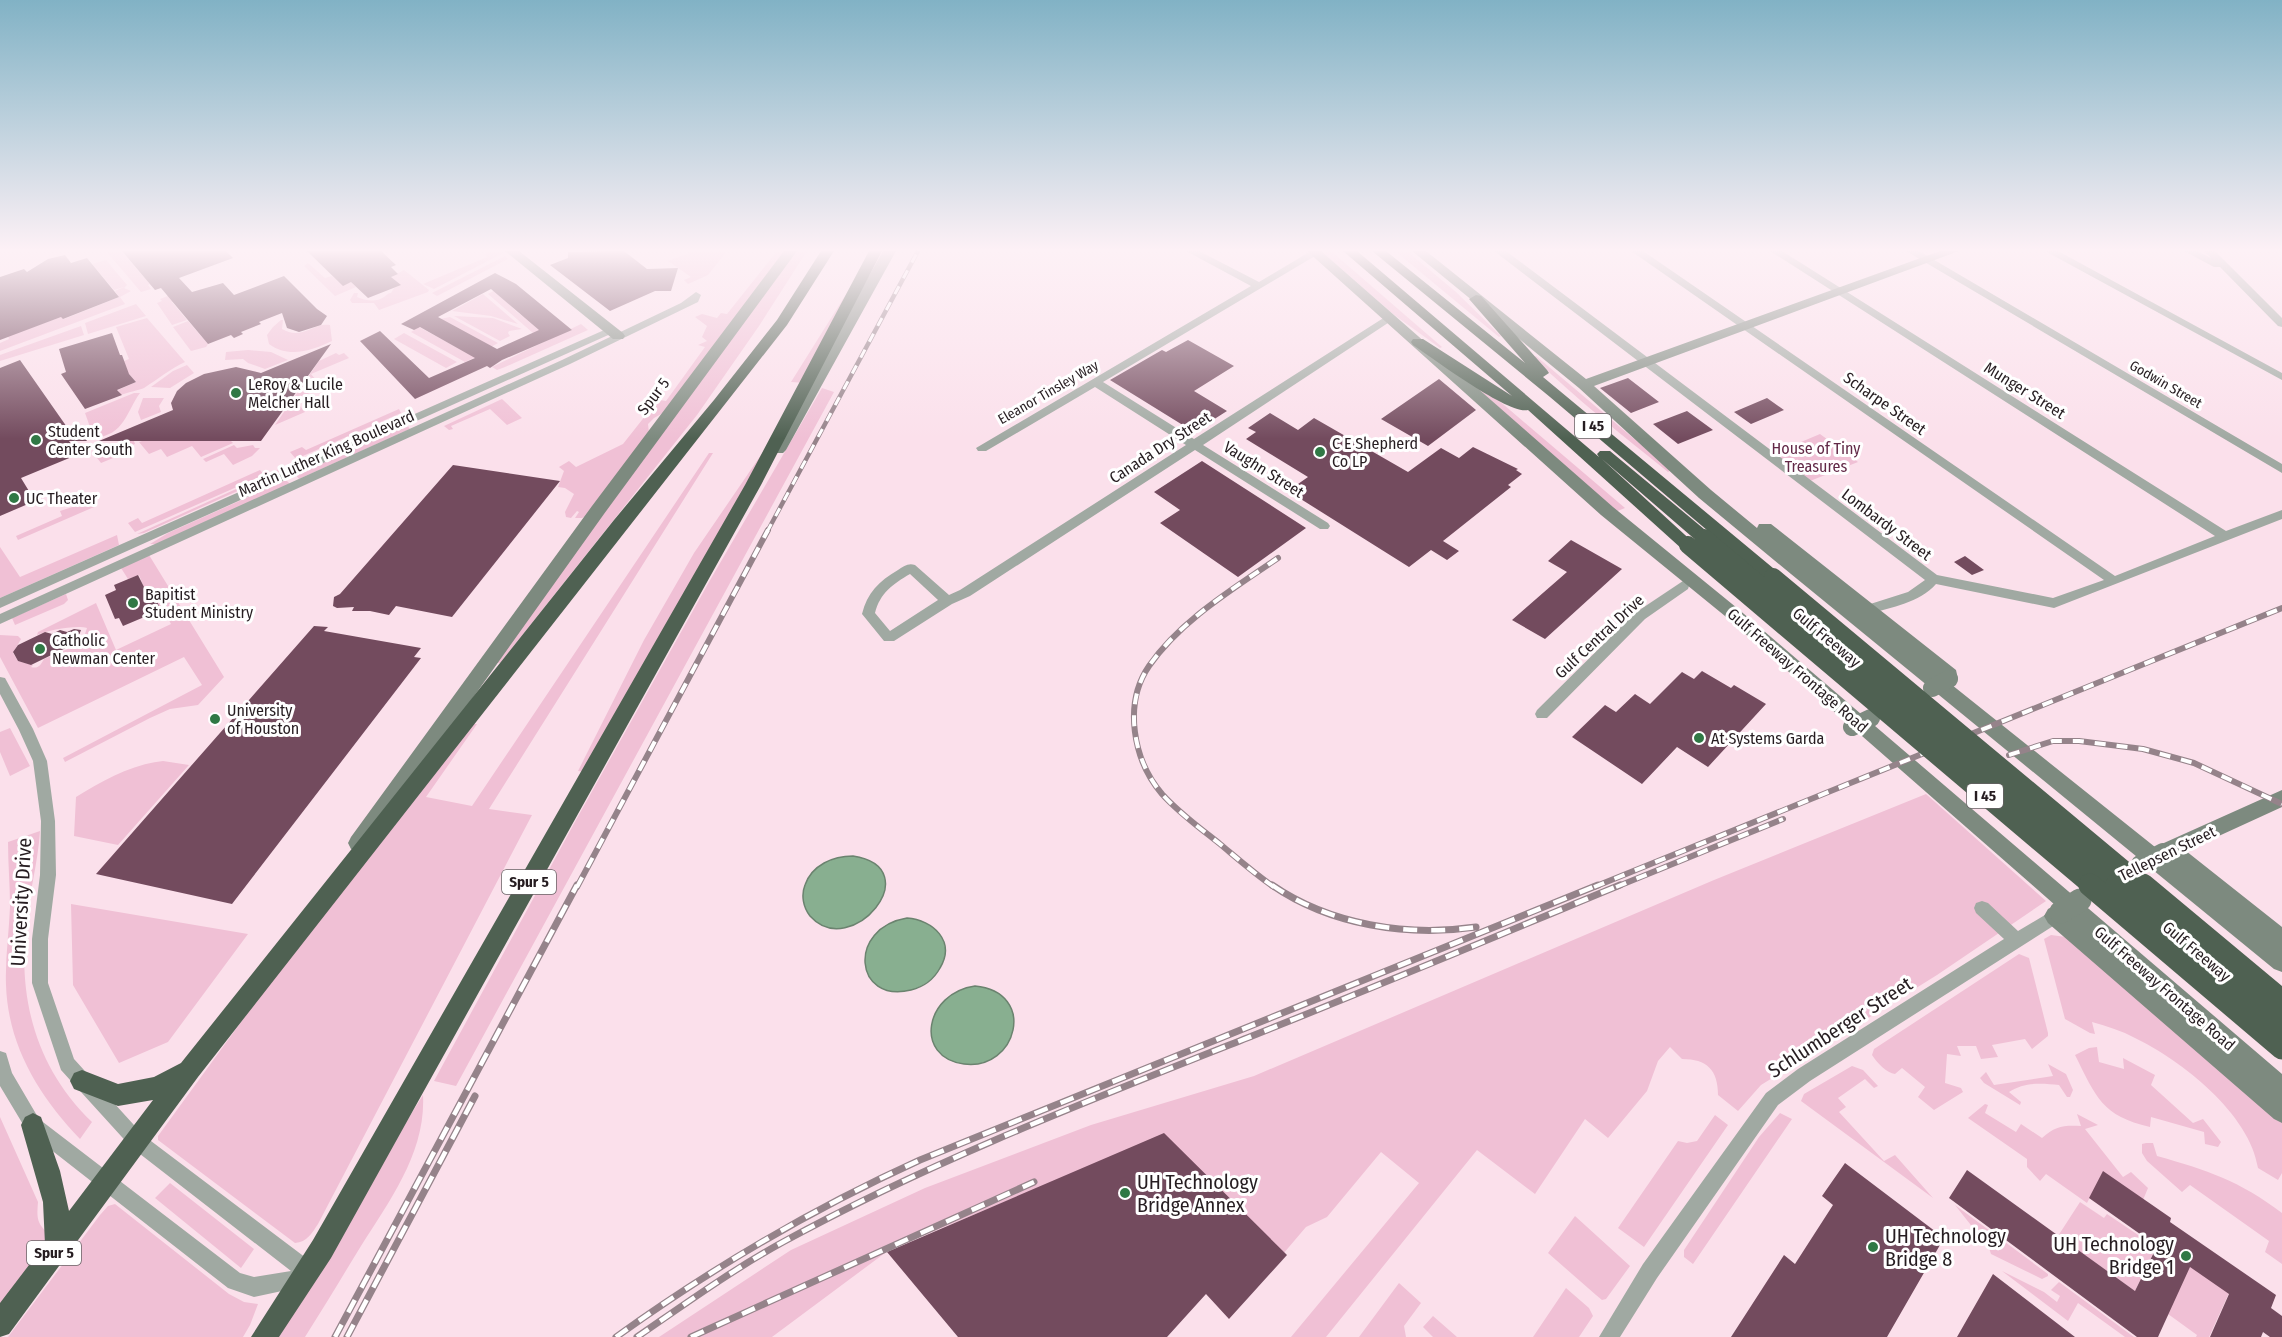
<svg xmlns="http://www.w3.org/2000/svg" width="2282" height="1337" viewBox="0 0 2282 1337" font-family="'Fira Sans Condensed',sans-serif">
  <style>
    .green { fill: #f0c0d5 }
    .water { fill: #88af90; stroke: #6b836f; stroke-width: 1.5 }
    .building { fill: #734b5e; fill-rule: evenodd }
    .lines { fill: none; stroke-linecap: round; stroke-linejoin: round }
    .street { fill: #a0a9a2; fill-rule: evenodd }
    .secondary { fill: #7d8a7f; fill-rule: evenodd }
    .highway { fill: #4f6152; fill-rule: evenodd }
    .rail-far2-casing { stroke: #95838a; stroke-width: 4.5 }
    .rail-far1-casing { stroke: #95838a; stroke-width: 6 }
    .rail-casing { stroke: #95838a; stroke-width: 7 }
    .rail-far2 { stroke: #fff; stroke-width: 3; stroke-dasharray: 9; stroke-linecap: butt }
    .rail-far1 { stroke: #fff; stroke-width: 4; stroke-dasharray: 11; stroke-linecap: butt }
    .rail { stroke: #fff; stroke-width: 4.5; stroke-dasharray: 14; stroke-linecap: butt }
    .secondary-bridge-far1 { stroke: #7d8a7f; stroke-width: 18 }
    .secondary-bridge { stroke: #7d8a7f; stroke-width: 23 }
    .highway-bridge-far1 { stroke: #4f6152; stroke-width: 18 }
    .highway-bridge { stroke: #4f6152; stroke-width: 23 }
    .poi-dot { fill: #307845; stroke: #fff; stroke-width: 2 }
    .labels { text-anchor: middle; stroke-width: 6; stroke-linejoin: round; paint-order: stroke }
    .far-street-label { font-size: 14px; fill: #261d21; stroke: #fff }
    .shield { fill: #fff; stroke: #676164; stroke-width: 1.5 }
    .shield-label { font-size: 15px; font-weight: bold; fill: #261d21 }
    .poi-label { font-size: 16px; fill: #261d21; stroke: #fff; text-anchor: start }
    .street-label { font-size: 16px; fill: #261d21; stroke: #fff }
    .park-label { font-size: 16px; fill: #622947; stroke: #fff }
    .near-street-label { font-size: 20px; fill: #261d21; stroke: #fff }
    .near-poi-label { font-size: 20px; fill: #261d21; stroke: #fff; text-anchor: start }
  </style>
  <rect width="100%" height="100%" fill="#fbe0eb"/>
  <path class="green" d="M106,251L123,253L150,284L148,285L151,289L141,292Z
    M492,251L505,252L434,289L423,284L487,257L485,254Z
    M695,251H727L708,275L688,284L684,280L691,277L668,261Z
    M777,251H786L663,413L654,418L648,424L649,433L590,514L582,518H575L579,512L577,511L571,518L566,517L565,512L574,494L565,488L558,487L564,471L559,467L569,461L576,467L623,444L653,406L647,398L666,401L705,347L698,345L707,341L702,337L707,326L695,317L702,314L717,318L721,313L727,314Z
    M796,251H807L759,326L697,415L500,663H494Z
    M873,251H883L586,772L578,771L644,640L694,553L763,452L806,383L791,382Z
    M1321,251H1331L1442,347L1440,348L1393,314Z
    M1395,251H1407L1456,292L1501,336L1499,337Z
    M505,256L508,259L437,296L432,293Z
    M106,260L127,285L124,288L131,291L120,297L125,304L0,351V343L9,339L8,336L61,317L64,319L119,297L115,291L124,287L114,290L92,264Z
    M308,263L325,278L332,276L343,285L351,282L356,287L335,296L304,266Z
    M404,270L429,290L428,292L379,310L374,303H352L350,300L354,293H358L357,297C364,300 376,303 384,297C387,295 388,293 391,293L394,288L400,285L391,277Z
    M495,290L517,312L542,330L533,333L488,294Z
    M178,292V300L172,302L187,320L172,325L157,303L162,301L160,299Z
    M483,294L518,324L491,316L452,311Z
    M136,304L146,316L88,334L85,323Z
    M454,316L493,318L522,329L509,331L508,333L510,336L500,341Z
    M450,317L498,343L491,347L440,319Z
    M147,318L185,362C170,369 158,379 144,388C140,390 128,392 121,395L118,390L136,382L122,366L125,364L124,361L129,359L116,327Z
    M281,320H283L282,329C302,341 313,322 330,325L332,341C313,350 289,359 269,344L267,335L273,327Z
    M188,321L208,344L206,347L191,351L173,327Z
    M581,324L588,330L505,367L497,370L492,367Z
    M81,326L84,335L0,361V355Z
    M419,327L473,356H478L465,362L411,332Z
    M404,333L457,362L446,368L394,339Z
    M248,350L271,352L288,360L265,369L248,363L243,359L225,360L226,352Z
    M336,353L339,355L344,353L349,358L311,374L322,387L295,400L305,412L275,425L319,361Z
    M1536,356L1671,470L1668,472C1622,435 1575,398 1533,357Z
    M187,365L194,373L170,388L151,387L173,371Z
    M1458,372L1490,393L1625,508L1615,512Z
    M822,388L834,392L456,1086L434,1081L576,820L709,582Z
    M134,393H140C126,412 125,435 94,438L85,413Z
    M143,398H164L159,406L161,412L141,420L138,412Z
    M502,399L522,418L507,425L490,409L451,426L453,429L449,430L444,426Z
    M399,409L401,413L296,459L290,452L302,447L306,450Z
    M399,416L402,418L290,468L288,466Z
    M407,425L410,429L299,479L296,475Z
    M1820,434L1858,462L1810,481L1773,454Z
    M126,441H134L135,444L125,448L126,450L118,453V456L101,463L94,454Z
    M142,441H231L233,443L201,457L192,446L167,457L161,449L149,454L139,442Z
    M234,445L237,448L253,445L255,448H260L252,456L233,465L224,454L206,462L203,459Z
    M709,453H713L489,809L532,815L318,1224C312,1233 307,1242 295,1243L158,1140V1136L295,948L471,724H477L426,797L472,806Z
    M260,470L264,475L135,532L128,523L138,518L142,523Z
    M278,470L280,472L144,533L137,534Z
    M286,480L290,484L156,544H150L168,533Z
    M88,502L93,504L94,507L18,540L16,536L62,516L60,511Z
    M117,535L119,545L0,598V547L20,577Z
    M149,555L224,677L198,705L170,709L150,718L65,762L63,758L202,685L184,657L38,728L0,657V635L18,636L21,639L13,653L18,661L33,665L31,667C38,669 40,666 44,659L82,643L87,628C76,625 48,630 37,635L38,632L96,603L116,650L171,624L163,609L160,610L152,593L147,595L139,575L128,579L121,568Z
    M66,594L68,600L64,604L15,625L12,618Z
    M10,728L30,766L10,776L0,752V732Z
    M163,761L189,765L118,845L74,836L76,797C102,781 132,764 163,761Z
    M1926,794L2046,901L1937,975L1761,1085L1738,1111L1718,1095C1718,1070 1707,1059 1682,1059L1670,1047L1658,1061L1647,1091L1608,1138L1585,1119L1535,1194L1477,1150L1326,1337H1291L1419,1183L1381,1152L1327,1217L1306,1227L1283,1254L1163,1136L889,1250L772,1337H659L791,1250L925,1188L1091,1125L1254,1076L1714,880Z
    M40,831C38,863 29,894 26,926C18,1001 37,1069 92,1122L80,1139C39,1096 8,1046 6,985C5,959 9,933 10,907C10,885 8,864 8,842Z
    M71,904L248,934L168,1042L119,1063L73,985Z
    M2051,935L2066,937L2282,1119V1173L2278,1180L2258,1168C2250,1114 2181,1060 2135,1038C2122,1031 2107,1026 2092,1022L2095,1034L2090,1033L2065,1019L2044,939Z
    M2019,954L2029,958L2048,1033V1036L2032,1049L2025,1039L1992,1045L1998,1057L1981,1059L1976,1046H1957L1961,1056L1947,1054L1945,1083L1961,1088L1963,1092L1934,1110L1918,1097L1925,1087L1902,1068L1895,1074C1887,1073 1877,1063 1872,1055L1874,1049Z
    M2097,1047L2099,1062L2124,1069L2123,1058L2155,1075L2151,1085L2193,1123L2203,1119L2221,1142L2218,1147L2205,1144L2204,1132L2151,1117L2150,1127C2102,1116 2096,1097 2075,1055L2089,1048Z
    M2048,1064L2066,1074L2073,1090L2070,1097H2067L2059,1085C2041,1083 2024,1082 2009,1092L2021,1102L2020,1105L1984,1083L1980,1078L1986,1072L1994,1085L2053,1076Z
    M1852,1066L1863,1070L1878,1086L1874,1088L1865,1079L1838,1098L1846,1107L1839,1112L1884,1161L1895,1155L1933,1198L1801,1101L1804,1094Z
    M423,1095C426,1152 390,1200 361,1246C342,1277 324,1307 305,1337H272Z
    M1985,1104L1988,1105L1985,1113L2016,1132L2021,1124L2042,1138C2055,1126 2064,1125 2081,1126L2077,1114L2098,1125L2085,1129L2123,1177L2131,1172L2148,1188L2143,1200L2103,1172L2087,1203L2046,1174L2040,1181L2027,1167V1159L1968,1118Z
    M1780,1113L1792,1119L1693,1264L1684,1257V1250L1759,1137Z
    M1715,1115L1728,1125L1644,1247L1618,1228L1678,1141L1687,1143L1697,1141Z
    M0,1117L38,1202C37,1215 36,1223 47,1232L46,1245L0,1311Z
    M2146,1143H2153L2157,1156C2207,1170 2240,1181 2282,1213V1264L2265,1252L2269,1241L2190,1185L2182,1192L2147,1161L2142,1153V1144Z
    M170,1183L254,1249L241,1268L155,1198Z
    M2080,1202L2104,1218L2107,1214L2156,1247L2135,1291L2058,1236Z
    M115,1204L229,1294L244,1302L258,1304L250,1325L243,1337H8L100,1215L108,1206Z
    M1955,1205L2048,1274V1276L2042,1279L1991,1254L1989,1248Z
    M1575,1216L1630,1266L1606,1299L1602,1300L1596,1295L1548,1253Z
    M2188,1263L2229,1293L2209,1337H2196L2197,1335L2168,1314Z
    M2002,1271L2044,1292L2057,1302L2060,1296L2051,1290L2059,1282L2134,1337H2125L2078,1303L2068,1321Z
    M1399,1283L1421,1303L1404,1326L1406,1337H1359Z
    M1566,1288L1589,1308L1593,1316L1579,1337H1533Z
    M1433,1316L1457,1337H1433L1423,1327Z"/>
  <path class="water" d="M853,856C930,868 851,962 810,916C803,907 801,895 805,885C812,865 833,856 853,856Z
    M907,918C933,920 956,941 940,968C934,979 923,987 911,990C854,1004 847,928 907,918Z
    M975,986C1038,992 1017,1071 964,1064C913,1057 925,993 975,986Z"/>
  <path class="building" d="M122,251H226L233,258L179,278L192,292L223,283L234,295L284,276L317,309L327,316L321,325L299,332L287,328L282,313L259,322L261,324L241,332L243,334L234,338L231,335L208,344L161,288L155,290Z
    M307,251H381L396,265L391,267L398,274L391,277L401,285L368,298L351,282L343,286Z
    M624,251L647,269L678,268L671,291H655L610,311L550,265L568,258V252Z
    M65,255L71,263L87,258L119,297L63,319L61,317L0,340V277L24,269L27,272L48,259Z
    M495,273L516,284L572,330L502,360L490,368L487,366L415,399L360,341L380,331L429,378L475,358L420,327L414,330L401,324ZM491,289L518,312L539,330L497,349L438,317Z
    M112,333L120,355H122L129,374L136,382L117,390L122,395L85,409L61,374L66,372L59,349Z
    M1188,340L1234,366L1194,391L1227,411L1194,432L1110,380L1162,350L1166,352Z
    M331,344L261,441H99L173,410L171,403L177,391L186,383L204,374L236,367L261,373Z
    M20,360L69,430L77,427L87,441H69L79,454L21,478L35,501L0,516V368Z
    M1628,378L1659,402L1631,413L1600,388Z
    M1439,379L1476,410L1428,446L1381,419Z
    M1767,398L1784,410L1751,424L1734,412Z
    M1687,411L1713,430L1678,444L1653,424Z
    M1270,413L1298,430L1314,418L1408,472L1441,448L1459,458L1473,447L1518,469L1516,470L1522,474L1508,485L1511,487L1443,541L1459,551L1447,560L1431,550L1409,567L1288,491L1308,477L1246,439L1256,432L1248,428Z
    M1202,461L1306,528L1238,577L1160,523L1180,510L1154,492Z
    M453,465L560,481L452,617L396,606L389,615L370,611H352L354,607L337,608L333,606L334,597L340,594Z
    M1571,540L1622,569L1545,639L1512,620L1567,572L1548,561Z
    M1965,556L1984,570L1972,575L1954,562Z
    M138,575L148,595L153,593L161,610L123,626L119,618L115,619L105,595L116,590L114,585Z
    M314,626L328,627L324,631L421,648L414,657L421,658L232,904L96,874Z
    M74,629L81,630L76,643L31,665L18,661L13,652L18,645L45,632L52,634L60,630L67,632Z
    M1702,671L1731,688L1734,685L1766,704L1708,767L1677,747L1642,784L1572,737L1605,705L1616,712L1635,694L1650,704L1682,672L1694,679Z
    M1164,1133L1287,1255L1229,1319L1206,1294L1167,1337H958L887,1252Z
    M1845,1163L1944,1238L1887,1337H1731L1784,1255L1795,1264L1833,1205L1822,1196Z
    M1967,1170L2135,1291L2157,1246L2089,1198L2103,1171L2171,1218L2170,1222L2276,1295L2271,1308L2282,1316V1337H2270L2263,1332L2261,1337H2210L2229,1294L2190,1267L2158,1337H2137L1949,1198Z
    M1993,1274L2075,1337H1957Z"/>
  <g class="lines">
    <path class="street" d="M1186,251H1199L1259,282L1311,251L1320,253L1103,382L1194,439L1385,317L1389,316L1394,319L1203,445L1328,523L1330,526L1328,529H1320L1195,450L970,596L952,604L894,641H884L862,614C867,593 879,581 898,570C904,566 908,563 915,565L949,595L960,590L1186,445L1095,387L986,451H978L976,448L1251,286ZM910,574L938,600L890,631L875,613C880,593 893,584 910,574Z
      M1494,251H1506L1937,575L2053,598L2104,580L1631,251H1643L2115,576L2215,536L1770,251H1782L2226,531L2282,510V519L2054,608L1936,584C1919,603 1892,607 1869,614L1864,612L1863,609L1864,606L1908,592L1925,580Z
      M1906,251H1919L2282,464V473Z
      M2045,251H2058L2282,373V380Z
      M2184,251H2197L2211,258L2204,251H2215L2282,318V327L2278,326L2220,267H2214Z
      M696,292L701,295L698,302L570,364L0,624V614L562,360L681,303Z
      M611,327L615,328V332L0,608V598Z
      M1683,581L1688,583L1689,586L1688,589L1645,619L1547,718H1537L1535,714L1537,710L1635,613Z
      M0,677L5,678L33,729L47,761L55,821L56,875L48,939V983L74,1059L143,1135L314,1264L317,1271L310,1285L254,1297L228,1288L27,1131L0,1086V1051L6,1053L12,1073L39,1119L240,1273L254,1277L291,1271L131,1147L61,1070L32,983V939L40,875L41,821L33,761L19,730L0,694Z
      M1982,901L1988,903L2018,931L2055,909L2061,911L2063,916L2061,921L1810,1081L1778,1105L1657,1278L1620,1337H1599L1643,1264L1766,1093L1798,1069L2004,939L1976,913L1974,908L1976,903Z"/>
    <path class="secondary" d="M505,251H519L623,333L625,336L623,339H613Z
      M784,251H797L604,514L365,849L358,852L351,849L348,843L351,837L592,506Z
      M883,251H896L786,450L783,453H773L770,450Z
      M1307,251H1321L1613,507L1737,608L2282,1074V1123L2274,1119L2048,923L2044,916L2048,909L2055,905L1725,616L1601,515Z
      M1412,251H1426L1586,379L1940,251H1959L1594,386L1711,490L1757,528L1759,524H1771L1956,670L1958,679L1952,685L2155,847L2282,790V807L2186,851L2282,927V972L2274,969L1791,574L1699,498L1579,388Z"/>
    <path class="highway" d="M821,251H834L787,325L198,1077L9,1334L0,1337V1303L45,1244L43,1202L21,1125L25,1117L33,1113L41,1117L60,1171L69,1211L153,1100L118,1106L74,1089L70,1081L74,1073L82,1070L118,1084L154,1077L181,1063L614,520L714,400L777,320Z
      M869,251H882L761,485L331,1258L279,1337H251L313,1240L745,485Z
      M1343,251H1357L1599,457L1597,454L1600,451H1610L1710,534L1712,538L1710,542H1698L1602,459L1696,545L1694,549H1682L1528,410C1508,415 1433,358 1413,345L1411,342L1413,339H1423L1512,396Z
      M1372,251H1386L1525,363L1469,299L1476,295L1481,296L1547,370L1549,373L1543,377L1779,573L1781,577L1779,581H1767L1550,397Z"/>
    <g class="rail-far2-casing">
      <path id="rail-far2" d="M767,532L918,251"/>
    </g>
    <g class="rail-far1-casing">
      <path id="rail-far1" d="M2009,755L2053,741H2079L2143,749L2194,763L2282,804
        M577,887L768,530
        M1274,887C1255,874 1238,859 1220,844C1200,828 1179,813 1162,794C1133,760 1123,704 1149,666C1181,620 1233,589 1278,558
        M1594,887L2282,608
        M1616,887L1783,819"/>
    </g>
    <g class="rail-casing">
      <path id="rail" d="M1272,885C1330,925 1407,937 1476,927
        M335,1337L577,885
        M347,1337L475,1096
        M616,1337C712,1268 812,1209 920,1160L1598,885
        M637,1337C685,1304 732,1270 783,1242C933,1160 1093,1099 1252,1036C1375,987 1497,936 1620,885
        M691,1337L1034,1182"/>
    </g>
    <use href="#rail-far2" class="rail-far2"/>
    <use href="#rail-far1" class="rail-far1"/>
    <use href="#rail" class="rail"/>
    <path class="secondary-bridge-far1" d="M1932,688L1949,679
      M1852,727L1871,718
      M2140,864L2163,852"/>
    <path class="secondary-bridge" d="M2061,912L2080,900"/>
    <path class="highway-bridge-far1" d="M1704,538L2119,887
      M1688,545L2092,887
      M1773,577L2145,887"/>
    <path class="highway-bridge" d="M2090,885L2282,1048
      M2117,885L2282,1024
      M2143,885L2282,1001"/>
  </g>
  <linearGradient id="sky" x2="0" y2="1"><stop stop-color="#81b2c5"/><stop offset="0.57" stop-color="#fdf1f6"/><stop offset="1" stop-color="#fdf1f6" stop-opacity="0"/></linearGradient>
  <rect width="2282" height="439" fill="url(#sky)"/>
  <g class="poi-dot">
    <circle cx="236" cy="393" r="6"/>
    <circle cx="36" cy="440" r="6"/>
    <circle cx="1320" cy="452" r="6"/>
    <circle cx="14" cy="498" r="6"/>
    <circle cx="133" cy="603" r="6"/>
    <circle cx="40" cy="649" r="6"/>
    <circle cx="215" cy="719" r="6"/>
    <circle cx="1699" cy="738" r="6"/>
    <circle cx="1125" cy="1193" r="6"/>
    <circle cx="1873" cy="1247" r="6"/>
    <circle cx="2186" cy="1256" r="6"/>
  </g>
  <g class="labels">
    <g class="far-street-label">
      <text transform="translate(2166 384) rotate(30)" y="5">Godwin Street</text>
      <text transform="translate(1048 392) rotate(-30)" y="5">Eleanor Tinsley Way</text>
    </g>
    <g class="shield">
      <rect x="1575" y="414" width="36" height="24" rx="4.5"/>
      <rect x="1967" y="784" width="36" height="24" rx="4.5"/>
      <rect x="502" y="870" width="54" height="24" rx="4.5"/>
      <rect x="27" y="1241" width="54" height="24" rx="4.5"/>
    </g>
    <g class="shield-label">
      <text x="1593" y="431">I 45</text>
      <text x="1985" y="801">I 45</text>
      <text x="529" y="887">Spur 5</text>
      <text x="54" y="1258">Spur 5</text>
    </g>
    <g class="poi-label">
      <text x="248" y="390">LeRoy &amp; Lucile<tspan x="248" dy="18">Melcher Hall</tspan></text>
      <text x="48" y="437">Student<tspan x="48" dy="18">Center South</tspan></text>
      <text x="1332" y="449">C E Shepherd<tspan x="1332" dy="18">Co LP</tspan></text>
      <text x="26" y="504">UC Theater</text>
      <text x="145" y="600">Bapitist<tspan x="145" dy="18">Student Ministry</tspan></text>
      <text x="52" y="646">Catholic<tspan x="52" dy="18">Newman Center</tspan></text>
      <text x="227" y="716">University<tspan x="227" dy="18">of Houston</tspan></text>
      <text x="1711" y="744">At Systems Garda</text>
    </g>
    <g class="street-label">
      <text transform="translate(2025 390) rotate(32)" y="6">Munger Street</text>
      <text transform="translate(653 396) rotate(-53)" y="6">Spur 5</text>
      <text transform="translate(1885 403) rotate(35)" y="6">Scharpe Street</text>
      <text transform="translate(1160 447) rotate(-33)" y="6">Canada Dry Street</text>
      <text transform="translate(326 453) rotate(-24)" y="6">Martin Luther King Boulevard</text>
      <text transform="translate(1264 469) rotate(32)" y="6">Vaughn Street</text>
      <text transform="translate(1887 524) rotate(37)" y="6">Lombardy Street</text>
      <text transform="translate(1599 636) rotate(-43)" y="6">Gulf Central Drive</text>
      <text transform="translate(1827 637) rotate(40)" y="6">Gulf Freeway</text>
      <text transform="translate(1798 670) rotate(41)" y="6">Gulf Freeway Frontage Road</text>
      <text transform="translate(2167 853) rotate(-26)" y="6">Tellepsen Street</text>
      <text transform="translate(2197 951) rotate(40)" y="6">Gulf Freeway</text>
      <text transform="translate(2165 988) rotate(41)" y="6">Gulf Freeway Frontage Road</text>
    </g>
    <g class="park-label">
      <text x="1816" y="454">House of Tiny<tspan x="1816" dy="18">Treasures</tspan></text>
    </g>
    <g class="near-street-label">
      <text transform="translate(21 902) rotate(-87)" y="7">University Drive</text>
      <text transform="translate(1840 1027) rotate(-33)" y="7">Schlumberger Street</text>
    </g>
    <g class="near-poi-label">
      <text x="1137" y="1189">UH Technology<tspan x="1137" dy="23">Bridge Annex</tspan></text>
      <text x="1885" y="1243">UH Technology<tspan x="1885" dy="23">Bridge 8</tspan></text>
      <text x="2174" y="1251" text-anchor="end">UH Technology<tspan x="2174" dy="23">Bridge 1</tspan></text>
    </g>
  </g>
</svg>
